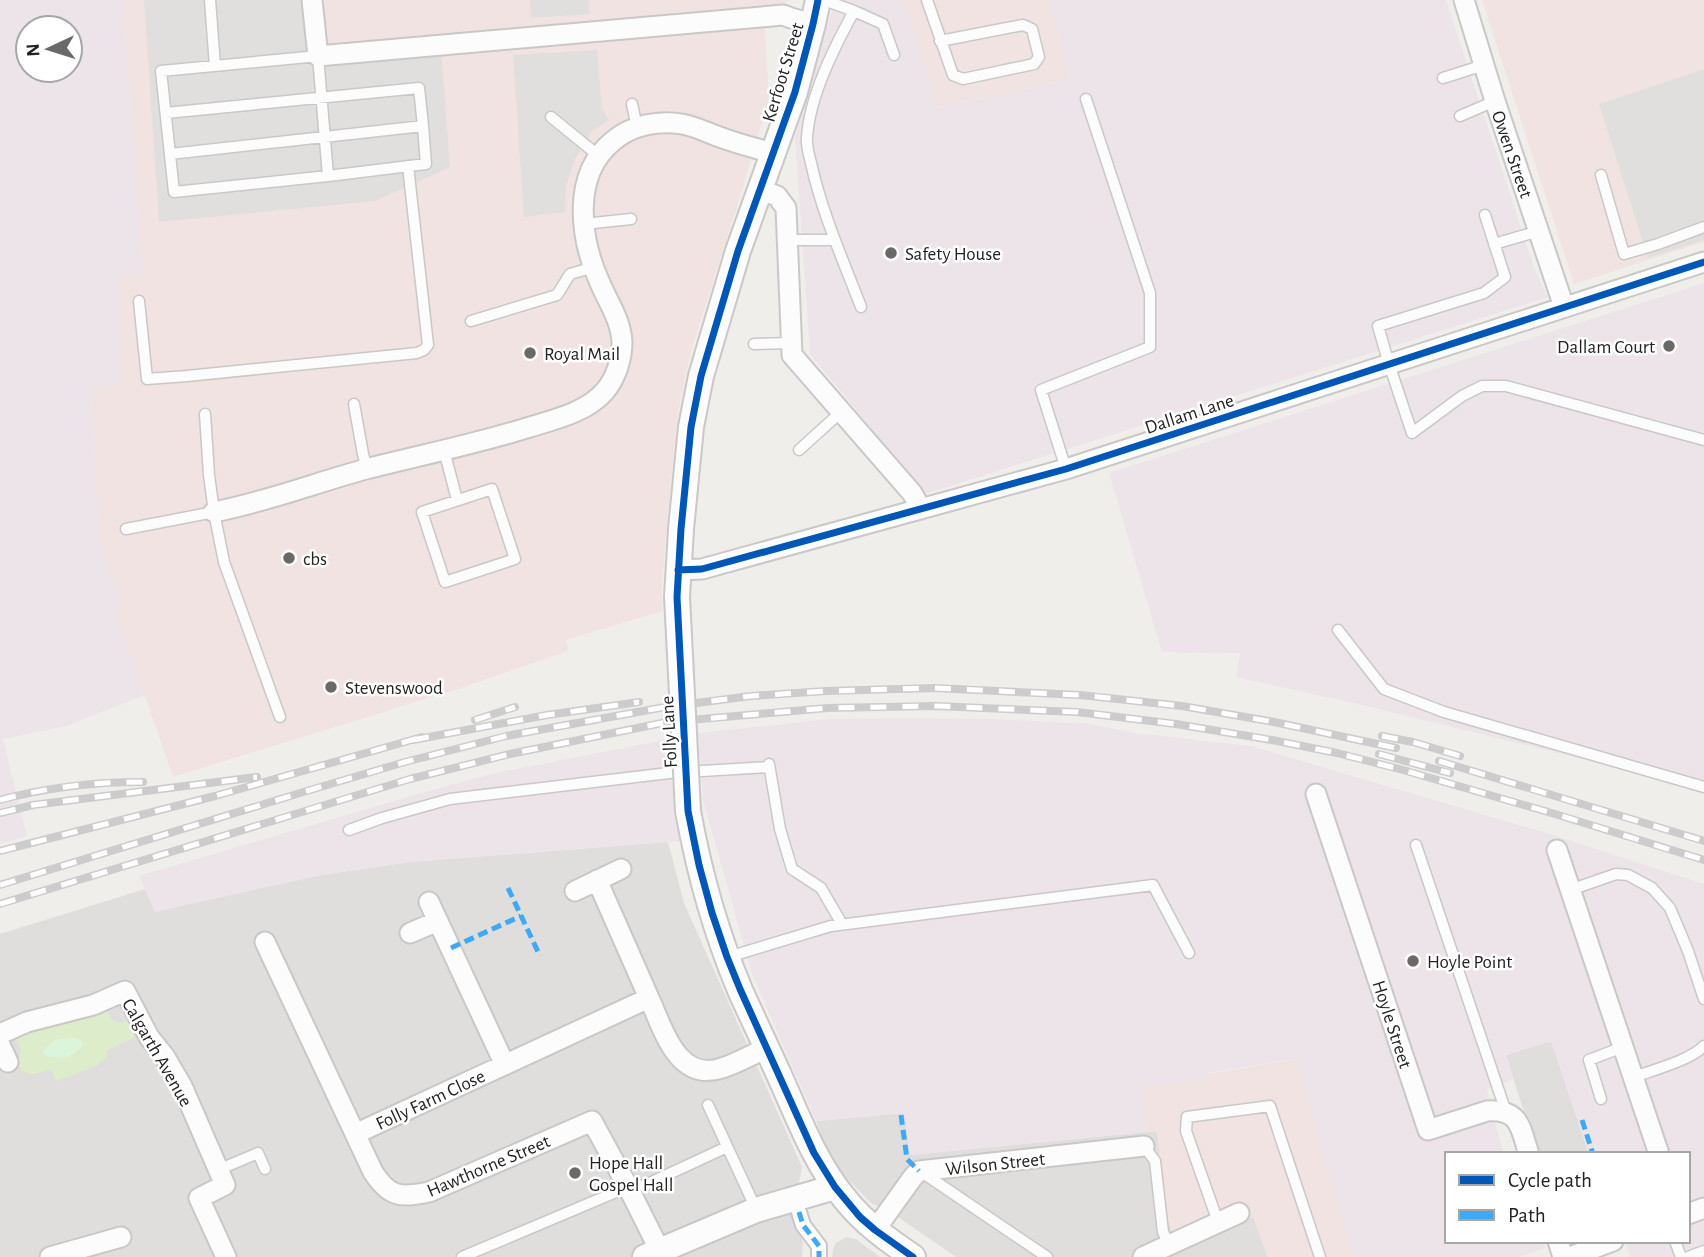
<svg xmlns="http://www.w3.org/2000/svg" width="1704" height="1257" viewBox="0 0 1704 1257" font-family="'Alegreya Sans',sans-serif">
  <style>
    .residential { fill: #dfdedc }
    .commercial { fill: #f1e3e1 }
    .industrial { fill: #ede4e9; fill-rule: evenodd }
    .grass { fill: #ddeccb }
    .park { fill: #daf5da }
    .parking { fill: #e0dfde }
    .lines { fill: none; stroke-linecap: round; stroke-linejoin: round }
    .service-casing { stroke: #c9c8c7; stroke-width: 13 }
    .pedestrian-casing { stroke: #c9c8c7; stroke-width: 18 }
    .minor-casing { stroke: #c9c8c7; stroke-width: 23 }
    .tertiary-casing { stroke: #c9c8c7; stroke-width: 28 }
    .service { stroke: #fdfcfc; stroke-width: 10 }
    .pedestrian { stroke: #fdfcfc; stroke-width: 14 }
    .minor { stroke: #fdfcfc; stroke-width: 19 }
    .tertiary { stroke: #fdfcfc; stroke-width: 24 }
    .rail-casing { stroke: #ccc; stroke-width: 8 }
    .rail { stroke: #fff; stroke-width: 5; stroke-dasharray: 16; stroke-linecap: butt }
    .tertiary-bridge-casing { stroke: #c9c8c7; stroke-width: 28; stroke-linecap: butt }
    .tertiary-bridge { stroke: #fdfcfc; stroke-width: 24 }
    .quiet { stroke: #3fa9f5; stroke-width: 5; stroke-dasharray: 10 5; stroke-linecap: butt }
    .cycleway-casing { stroke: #fff; stroke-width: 11 }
    .cycleway { stroke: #0057b8; stroke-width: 7 }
    .poi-dot { fill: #6a6968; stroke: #fff; stroke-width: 2.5 }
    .labels { text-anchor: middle; stroke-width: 5; stroke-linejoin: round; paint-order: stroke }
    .street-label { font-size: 19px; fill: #222; stroke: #fff }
    .poi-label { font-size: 19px; fill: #222; stroke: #fff; text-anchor: start }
  </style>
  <rect width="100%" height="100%" fill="#f0eeeb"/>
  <path class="residential" d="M668,842L684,903L802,1167L796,1199L803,1245L802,1257H0V934L145,889L155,911L321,875L410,862Z
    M1551,1041L1589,1154H1537L1506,1055Z
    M905,1113L911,1155L1157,1131L1167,1218L1180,1249L1253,1217L1268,1257H956L895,1215L871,1203L832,1163L816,1121Z
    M846,1237L856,1239L880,1257H832L833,1249L836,1243Z"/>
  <path class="commercial" d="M123,0H788L765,29L769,98L740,197L692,348L683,386L678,414L667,520L662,587V611L566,640L568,651L461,688L173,777L114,607L122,604L100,542L92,390L120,384L117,278L143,275Z
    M895,0H1048L1071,79L936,108L908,8Z
    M1482,0H1704V242L1574,284Z
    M1297,1059L1353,1257H1268L1253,1217L1179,1249L1167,1218L1157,1132H1146L1140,1085L1209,1080L1207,1074Z"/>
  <path class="industrial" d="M0,0H123L143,275L117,278L121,384L92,391L100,542L122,604L114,607L145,695L66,726L3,739L27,836L0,844ZM28,28H70V70H28Z
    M835,0H895L908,8L937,108L1071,79L1048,0H1446L1535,270L1548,297L925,494L810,354L795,137Z
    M1704,283V788L1349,702L1236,677L1240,653L1162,652L1109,473Z
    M907,718L993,719L1090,724L1135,733L1251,746L1550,834L1704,884V1257H1630L1625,1241H1688V1154H1589L1551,1041L1506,1055L1513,1079L1487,1089L1491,1109L1504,1154H1447V1241H1542L1545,1248L1519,1257H1353L1296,1059L1207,1073L1210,1080L1140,1085L1146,1132L910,1155L904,1113L816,1121L752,974L703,800L698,733L829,719Z
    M670,739L674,814L679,841L410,862L321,875L155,912L139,876L414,795L495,773Z"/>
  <path class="grass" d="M101,1013H109C111,1022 119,1025 127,1021L135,1035L133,1038L106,1051L108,1058L98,1063V1065L56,1081L51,1069L31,1075L21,1070L17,1061C23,1053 22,1045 15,1039L23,1032L25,1035C50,1025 76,1022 101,1013Z"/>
  <path class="park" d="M73,1038L81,1040L83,1044C75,1059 57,1061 43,1054V1050L55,1040Z"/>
  <path class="parking" d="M144,0H315L321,47L440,35L450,167L375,201L159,222Z
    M530,0H589L590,14L531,18Z
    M597,50L602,109L609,120L592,131L575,159L566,186L565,212L524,217L513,55Z
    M1704,69V240L1648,258L1599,104Z"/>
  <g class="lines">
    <g class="service-casing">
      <path id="service" d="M210,0L215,66
        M824,0L854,11L883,24L894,55
        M927,0L953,75L963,79L1034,64L1039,57L1032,29L1023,25L940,41
        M854,11C834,48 810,95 807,137C806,145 809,155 811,163C822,213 843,260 861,307
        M318,56L328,176L174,192L161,71Z
        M1443,78L1484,65
        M632,104L637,127
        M166,113L419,88L423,126
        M1460,116L1495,101
        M551,117L599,156
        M170,154L423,126L426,164L328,176
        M1601,175L1624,254L1658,244L1704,227
        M1485,215L1505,277L1484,293L1378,326L1389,364L1412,433L1462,396L1482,386H1506L1704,440
        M584,224L631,219
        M789,240H835
        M1494,244L1539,231
        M139,301L147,379L187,376L417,353L424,350L428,345L408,166
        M471,321L557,295L570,274L594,267
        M754,344L791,343
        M354,404L363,454L367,469
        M205,414L209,475L214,512L224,562L280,717
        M444,450L457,500
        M799,450L841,412
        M1066,469L1041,390L1150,347V293L1086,99
        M492,489L515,559L445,582L422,512Z
        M126,529L214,512
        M1338,630L1384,689L1444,712L1704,787
        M769,764L780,829L792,869L821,888L842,924
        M349,830L382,818L450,799L669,773L769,767
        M1416,845L1506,1112
        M1570,890L1616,874L1628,875L1652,888L1670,908L1688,951L1704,999
        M728,957L831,926L1153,885L1189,953
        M1634,1077C1653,1070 1691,1060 1704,1046
        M1601,1099L1589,1060L1623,1047
        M708,1105L756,1209
        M1144,1146L1155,1161L1163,1232L1169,1245
        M218,1170L258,1153L265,1169
        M923,1173L1047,1257
        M1218,1222L1186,1131L1187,1117L1270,1106L1320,1257
        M1675,1241L1681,1257
        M462,1257L628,1187L643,1186L727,1147
        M1688,1257L1704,1251"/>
    </g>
    <g class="pedestrian-casing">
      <path id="pedestrian" d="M799,1212L803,1225L819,1246V1257"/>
    </g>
    <g class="minor-casing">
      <path id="minor" d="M312,0L318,56L783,15L791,18L813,24
        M1464,0L1495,101L1564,307
        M761,190L777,196L786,208L792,355L912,493L921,509
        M214,512C266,502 315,483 366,469C421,455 476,444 530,427C556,419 587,412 605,391C616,378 622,359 622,342C621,320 608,302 600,283C580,239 571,175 613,141C632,125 658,120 682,124C694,126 706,132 717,136C735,143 754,148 773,153
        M678,570L702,569L1066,469L1704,262
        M1316,794L1428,1130L1487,1111C1521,1109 1520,1128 1529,1154
        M1557,850L1659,1154
        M597,880L649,998
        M575,891L621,869
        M429,902L505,1065
        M410,933L438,921
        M265,942L373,1172C389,1197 400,1198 429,1192L592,1121L628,1187L660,1251
        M0,1034L27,1022L93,1005L125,991L149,1037L165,1057L182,1086L225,1185L199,1198L226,1257
        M0,1045L8,1062
        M355,1134L649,998C663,1028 677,1083 722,1068C737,1063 752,1055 766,1048
        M1688,1214L1704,1208
        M875,1230L913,1177L919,1171L1144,1146
        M1558,1241L1563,1257
        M50,1257L121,1237
        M1143,1257L1239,1213
        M1570,1257L1613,1241"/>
    </g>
    <g class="tertiary-casing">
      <path id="tertiary" d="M677,597L681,529L691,427L701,376L738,251L795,92L813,24L818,0
        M688,811C699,872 716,933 740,990C753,1019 767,1048 780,1077C799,1119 815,1163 845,1199C864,1223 888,1240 913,1257
        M645,1257L756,1210L835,1187"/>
    </g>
    <use href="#service" class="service"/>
    <use href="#pedestrian" class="pedestrian"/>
    <use href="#minor" class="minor"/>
    <use href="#tertiary" class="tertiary"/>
    <g class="rail-casing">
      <path id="rail" d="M475,720L515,707
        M1382,736L1413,742L1460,756
        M413,740L547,715L639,702
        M1379,754L1450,773
        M1439,761L1704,841
        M0,800C48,787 94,782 143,782
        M0,813L33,805L257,777
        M0,851L215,796L422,737
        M0,885L300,793L405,762L506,736L665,707L751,696L826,691L934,688L1080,695L1182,706L1274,722L1396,748
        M0,904L410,779L510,754L667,722L827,708L936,706L1077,712L1176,724L1272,740L1337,753L1403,770L1555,814L1704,860"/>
    </g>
    <use href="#rail" class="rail"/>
    <g class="tertiary-bridge-casing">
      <path id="tertiary-bridge" d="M677,597L688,811"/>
    </g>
    <use href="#tertiary-bridge" class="tertiary-bridge"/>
    <path class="quiet" d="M508,888L540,956
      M451,948L521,916
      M901,1115L907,1159L919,1171
      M1582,1120L1593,1154
      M799,1212L803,1225L819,1246V1257"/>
    <g class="cycleway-casing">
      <path id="cycleway" d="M818,0L813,24L795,92L738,251L701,376L691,427L681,529L677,597L688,811L699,865L712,913L727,957L740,989L814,1153L835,1187L860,1217L875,1230L913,1257
        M678,570L702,569L1066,469L1704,262"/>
    </g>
    <use href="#cycleway" class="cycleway"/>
  </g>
  <g class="poi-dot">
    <circle cx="891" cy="253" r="7"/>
    <circle cx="1669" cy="346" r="7"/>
    <circle cx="530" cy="353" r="7"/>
    <circle cx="289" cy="558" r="7"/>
    <circle cx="331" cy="687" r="7"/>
    <circle cx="1413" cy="961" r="7"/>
    <circle cx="575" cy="1173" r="7"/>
  </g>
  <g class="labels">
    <g class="street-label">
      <text transform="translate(782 72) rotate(-73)" y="7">Kerfoot Street</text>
      <text transform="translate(1513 154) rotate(71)" y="7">Owen Street</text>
      <text transform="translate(1189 413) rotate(-18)" y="7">Dallam Lane</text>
      <text transform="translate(668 732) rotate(-93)" y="7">Folly Lane</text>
      <text transform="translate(1393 1024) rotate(72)" y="7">Hoyle Street</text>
      <text transform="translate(158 1052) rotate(60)" y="7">Calgarth Avenue</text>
      <text transform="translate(430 1099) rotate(-25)" y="7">Folly Farm Close</text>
      <text transform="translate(995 1163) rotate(-6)" y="7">Wilson Street</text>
      <text transform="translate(488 1165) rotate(-23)" y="7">Hawthorne Street</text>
    </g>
    <g class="poi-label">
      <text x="905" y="260">Safety House</text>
      <text x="1655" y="353" text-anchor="end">Dallam Court</text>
      <text x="544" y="360">Royal Mail</text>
      <text x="303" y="565">cbs</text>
      <text x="345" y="694">Stevenswood</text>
      <text x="1427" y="968">Hoyle Point</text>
      <text x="589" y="1169">Hope Hall<tspan x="589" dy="22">Gospel Hall</tspan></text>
    </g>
  </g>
  <rect x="1445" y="1152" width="245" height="91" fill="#ffffff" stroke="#a7a7a7" stroke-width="2"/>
  <rect x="1459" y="1175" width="35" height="10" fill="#0057b8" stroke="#a7a7a7" stroke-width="2"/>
  <text x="1508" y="1187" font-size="21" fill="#222222">Cycle path</text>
  <rect x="1459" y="1210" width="35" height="10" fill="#3fa9f5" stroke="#a7a7a7" stroke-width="2"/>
  <text x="1508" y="1222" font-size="21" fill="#222222">Path</text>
  <g transform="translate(49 49) rotate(266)"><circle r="33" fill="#ffffff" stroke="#a7a7a7" stroke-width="2"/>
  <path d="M0-5L12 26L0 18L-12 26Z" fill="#6a6968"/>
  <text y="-10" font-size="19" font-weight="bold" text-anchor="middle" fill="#222222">N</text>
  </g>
</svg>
